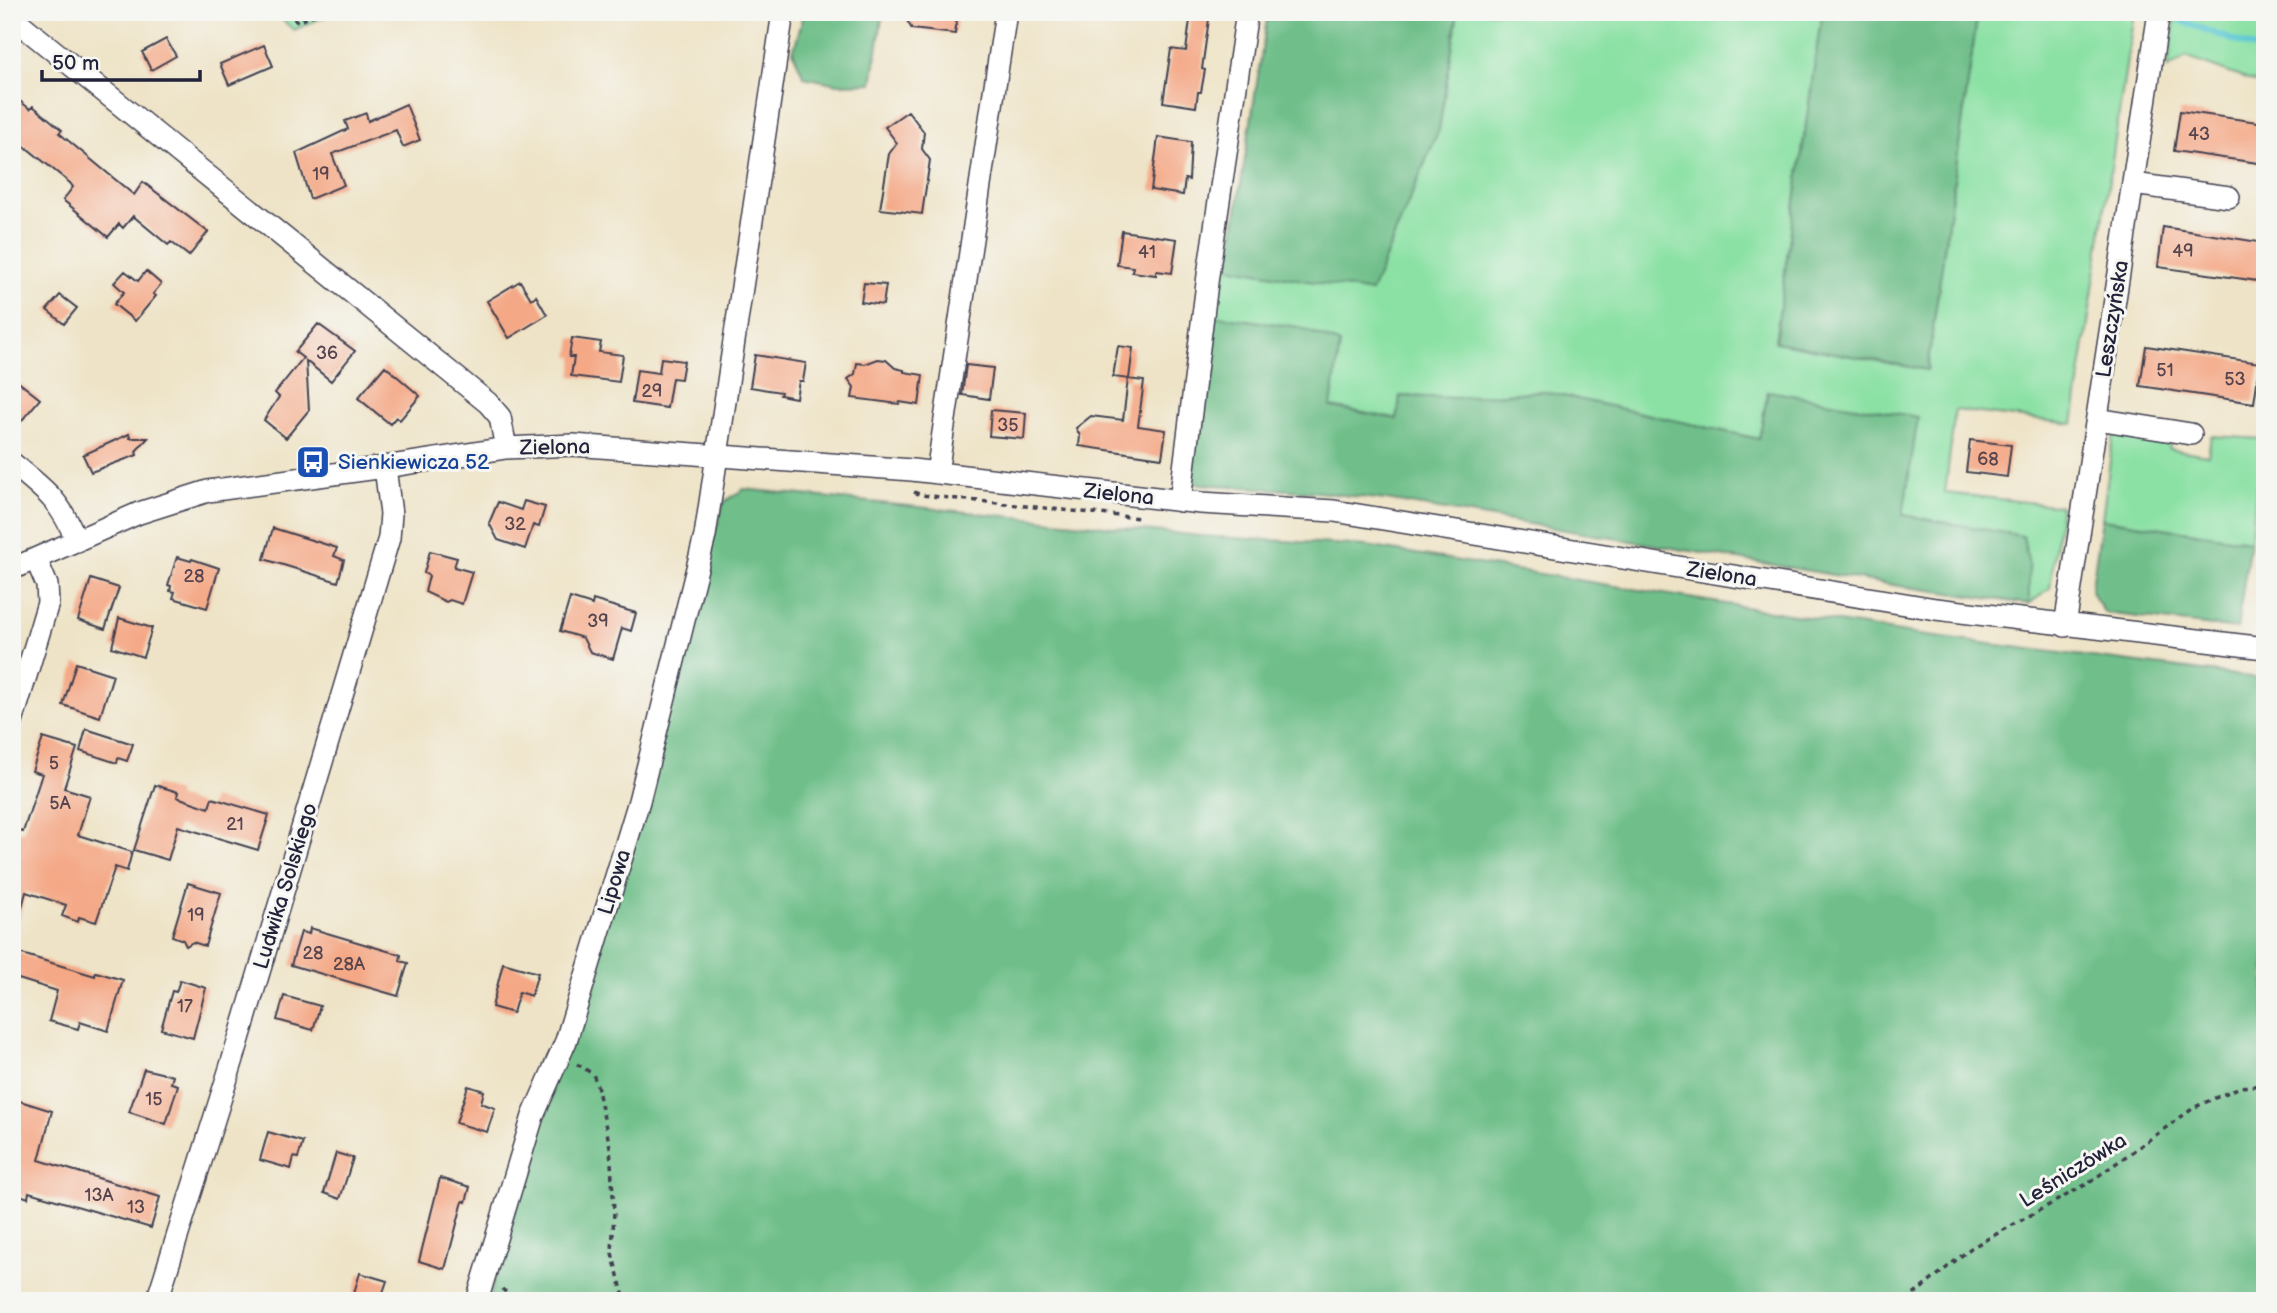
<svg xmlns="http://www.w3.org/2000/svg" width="2277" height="1313" viewBox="0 0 2277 1313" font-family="'Balsamiq Sans',sans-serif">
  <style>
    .green { fill: #8be1a4; stroke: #568270; stroke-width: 2 }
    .forest { fill: #70bf8a; stroke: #497062; stroke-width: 2 }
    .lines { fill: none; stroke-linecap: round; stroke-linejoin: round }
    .stream { stroke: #5cc8d5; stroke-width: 6 }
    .building { fill: #f4a886 }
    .minor-casing { stroke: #413f50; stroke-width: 24 }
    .path { stroke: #413f50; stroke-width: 3.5; stroke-dasharray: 5 5; stroke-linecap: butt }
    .minor { stroke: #fff; stroke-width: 21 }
    .labels { text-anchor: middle; stroke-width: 6; stroke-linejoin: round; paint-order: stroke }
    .number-label { font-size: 18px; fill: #56444e }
    .street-label { font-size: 21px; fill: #22223b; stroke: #f6f6f2 }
    .transit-label { font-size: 21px; fill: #164399; stroke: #f6f6f2; text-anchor: start }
  </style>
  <rect width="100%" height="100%" fill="#f6f6f2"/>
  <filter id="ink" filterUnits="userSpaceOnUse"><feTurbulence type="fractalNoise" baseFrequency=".0143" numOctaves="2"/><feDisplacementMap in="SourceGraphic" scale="14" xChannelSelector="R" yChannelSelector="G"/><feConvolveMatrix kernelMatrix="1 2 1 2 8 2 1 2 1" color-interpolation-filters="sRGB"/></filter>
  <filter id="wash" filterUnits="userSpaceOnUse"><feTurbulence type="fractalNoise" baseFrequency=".00686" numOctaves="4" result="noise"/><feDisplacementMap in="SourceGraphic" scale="28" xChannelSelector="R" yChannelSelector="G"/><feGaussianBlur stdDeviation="1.57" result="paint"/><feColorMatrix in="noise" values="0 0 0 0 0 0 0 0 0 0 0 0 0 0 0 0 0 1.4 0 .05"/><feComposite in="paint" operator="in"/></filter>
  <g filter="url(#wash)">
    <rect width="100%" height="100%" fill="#eee3c6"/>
    <path class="green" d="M273,12H335L294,30Z
      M1458,12H1822L1775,342L1927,370L1978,12H2134L2073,424L1955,410L1945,493L2061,506L2050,588L2029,604V566L2023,536L1903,515L1917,417L1768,392L1759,439L1541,391L1455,398L1400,396L1398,420L1330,407L1340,344L1210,315L1218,265L1371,292L1439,129Z
      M2176,12H2265V86L2186,57L2168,68Z
      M2114,432L2170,441L2169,449L2208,455L2211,436L2264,439L2250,541L2102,519Z"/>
    <path class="forest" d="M802,12H883L872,83L838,84L804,77L793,52L801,25Z
      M1268,12H1458L1439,129L1371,292L1228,267Z
      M1822,12H1978L1927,370L1775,342Z
      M1210,315L1299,327L1340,344L1331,407L1397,419L1400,396L1455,398L1541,391L1759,439L1768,391L1918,417L1903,515L2023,536L2029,566V604L1893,585L1386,500L1317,492L1187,483Z
      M744,489L1201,536L1367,546L1919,635L2265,679V1301H488L724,502Z
      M2102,519L2250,541L2237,629L2105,613L2091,592Z"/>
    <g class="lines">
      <path class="stream" d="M2179,20L2265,52"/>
    </g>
    <g id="blocks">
      <path class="building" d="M902,12H958L955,34L912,29Z
        M1191,12H1210L1202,69L1205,70L1201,92H1198L1196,107L1163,102L1171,49L1186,51Z
        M166,39L176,56L151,70L142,52Z
        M264,45L273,66L229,85L220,64Z
        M12,95L30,109L33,106L49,119L62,130L59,133L134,195L143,182L208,232L189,256L171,242L168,245L133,216L123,228L119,224L108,237L63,200L73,187L70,183L12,136Z
        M406,104L420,140L403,147L396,130L332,154L344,185L310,199L296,153L348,129L345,121L366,113L368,121Z
        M908,111L924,132L922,149L930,160L922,214L880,209L889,154L897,143L885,127Z
        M2180,111L2265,123V164L2174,151Z
        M1158,137L1191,142L1189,180L1185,179L1183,195L1151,190Z
        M2163,227L2265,243V282L2158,267Z
        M1122,231L1177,239L1172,273L1156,271V275L1132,272L1133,267L1117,265Z
        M125,271L138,281L146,271L161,284L153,294L156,296L135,321L114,304L124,292L114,283Z
        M520,281L531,299L536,296L547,315L509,338L487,301Z
        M864,283L886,285L883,305L861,302Z
        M60,295L77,308L64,324L47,310Z
        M318,324L355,351L331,381L306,361L309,410L286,438L264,420L279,397L275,393L303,358L295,352Z
        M572,338L601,342L599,352L623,355L619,382L571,376L574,357H569Z
        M1118,346L1133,348L1129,379L1113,377Z
        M2146,346L2260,363L2254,403L2140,386Z
        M755,355L806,363L803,381H799L796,398L780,395L781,392L750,387Z
        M661,358L684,361L681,379L672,378L667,408L632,403L637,370L659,373Z
        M878,359L886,360L895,368L904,370V372L923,375L919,405L900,402L899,404L852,398L854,387L848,379L855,374L857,363L865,364Z
        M966,365L993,368L989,399L962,395Z
        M385,366L420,396L400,420L396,417L390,424L358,398Z
        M12,377L40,399L12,432Z
        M1128,379L1144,381L1138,426L1166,430L1162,458L1079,446L1080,436L1076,428L1091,416L1123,420Z
        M991,410L1026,413L1024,439L989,436Z
        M129,434L130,438H148L136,451L137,455L91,472L83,455Z
        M1970,440L2011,445L2007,477L1966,472Z
        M524,501L545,507L539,527L533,525L525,549L498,540L489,523L498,502L521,510Z
        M273,528L337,548L334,556L344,560L338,582L264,559Z
        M430,551L457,558L454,567L472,572L462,604L450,600L446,602L425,592L429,576L424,573Z
        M177,557L191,561L192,559L219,568L207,608L173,598L175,592L170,591L171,586L168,585Z
        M91,579L119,588L105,629L78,620Z
        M570,598L592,605L593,600L636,613L631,631L622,628L613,659L590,652L583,638L560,631Z
        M119,618L152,628L143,657L112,647Z
        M76,663L113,675L100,717L63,705Z
        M86,729L133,744L127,761L118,758L117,763L80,751Z
        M43,738L77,748L64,788L90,796L78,835L132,852L127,871L115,867L96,922L79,917L78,922L62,916L66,905L26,892L18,922L12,921V840L15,830L23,832L42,774L32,771Z
        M155,785L178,792L177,797L209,808L212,798L269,815L258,850L178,826L168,860L134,850Z
        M188,883L221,893L205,946L193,942L186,946L183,940L172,936Z
        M310,928L401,955L400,961L408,963L398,996L291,965L301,932L309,934Z
        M12,951L95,976L96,972L123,980L108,1031L80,1022L78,1029L49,1021L57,991L12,977Z
        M503,963L538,973L531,996L519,992L513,1013L492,1007Z
        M180,980L206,988L193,1038L161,1029L172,991L176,992Z
        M284,996L320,1006L313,1030L277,1020Z
        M144,1069L173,1076L171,1083L178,1085L166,1124L129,1112Z
        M468,1086L484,1091L481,1103L495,1108L487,1132L456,1123Z
        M20,1101L52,1111L39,1160L160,1197L151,1228L29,1192L28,1198L12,1192L18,1173L12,1171V1168L20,1136L12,1133V1122Z
        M268,1132L303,1142L298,1158L294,1157L291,1169L260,1160Z
        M336,1153L353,1158L340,1199L324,1193Z
        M440,1178L470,1187L466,1202L463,1201L445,1269L419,1261Z
        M360,1273L387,1281L380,1301H370L353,1296Z"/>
    </g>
  </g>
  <g filter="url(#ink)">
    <use href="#blocks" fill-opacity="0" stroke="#413f50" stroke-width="2"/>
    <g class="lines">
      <g class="minor-casing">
        <path id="minor" d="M12,17L488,403L500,417L506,448
          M2133,184L2229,197
          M2097,419L2191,434
          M12,463C46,491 59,499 77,541
          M937,473L1006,12
          M1180,501L1208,275L1247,12
          M12,569L139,513L208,491L385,467L506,448L573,445L912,470L1201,503L1334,511L1936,609L2265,648
          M2065,626L2159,12
          M12,722L48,603L47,585L36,559
          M157,1301L233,1059L389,538L391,514L385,467
          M477,1301L533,1116L566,1041L639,801L705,536L783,12"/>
      </g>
      <path class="path" d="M286,12L298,22L321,12
        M914,492L921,495L1139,518
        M577,1064L593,1074L597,1085L610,1147L614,1211L612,1253L625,1301
        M502,1289L517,1301
        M1229,1299L1235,1301
        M1906,1301L1971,1248L2087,1184L2195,1107L2240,1087L2265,1085"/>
      <use href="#minor" class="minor"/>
    </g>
  </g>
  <defs>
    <g id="bus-square" transform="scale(1.75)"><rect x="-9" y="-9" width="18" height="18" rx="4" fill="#1a4fb4" stroke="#f6f6f2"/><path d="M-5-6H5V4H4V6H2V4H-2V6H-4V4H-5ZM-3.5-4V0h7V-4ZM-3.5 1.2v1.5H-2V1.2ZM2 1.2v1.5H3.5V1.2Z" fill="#fff"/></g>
  </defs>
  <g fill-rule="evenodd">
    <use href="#bus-square" x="313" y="462"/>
  </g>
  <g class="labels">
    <g class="number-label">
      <text x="2199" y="140">43</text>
      <text x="321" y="180">19</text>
      <text x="2183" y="257">49</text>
      <text x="1147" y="258">41</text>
      <text x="327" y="359">36</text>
      <text x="2165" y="376">51</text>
      <text x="2235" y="385">53</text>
      <text x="652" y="397">29</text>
      <text x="1008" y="431">35</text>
      <text x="1988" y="465">68</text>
      <text x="515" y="530">32</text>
      <text x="194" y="582">28</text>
      <text x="598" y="627">39</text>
      <text x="54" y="769">5</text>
      <text x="60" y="809">5A</text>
      <text x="235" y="830">21</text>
      <text x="196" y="921">19</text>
      <text x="313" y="959">28</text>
      <text x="349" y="970">28A</text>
      <text x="185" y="1012">17</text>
      <text x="154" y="1105">15</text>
      <text x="99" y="1201">13A</text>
      <text x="136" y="1213">13</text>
    </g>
    <g class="street-label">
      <text transform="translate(2112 319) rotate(-81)" y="7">Leszczyńska</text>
      <text transform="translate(555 447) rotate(-1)" y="7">Zielona</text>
      <text transform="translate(1119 494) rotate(6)" y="7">Zielona</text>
      <text transform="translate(1722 574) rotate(9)" y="7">Zielona</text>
      <text transform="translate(614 882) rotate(-73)" y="7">Lipowa</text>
      <text transform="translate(285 886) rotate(-73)" y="7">Ludwika Solskiego</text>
      <text transform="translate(2073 1170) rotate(-32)" y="7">Leśniczówka</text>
    </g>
    <g class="transit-label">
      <text x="338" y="469">Sienkiewicza 52</text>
    </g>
  </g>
  <rect width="2277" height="1313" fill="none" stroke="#f6f6f2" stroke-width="42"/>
  <path d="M42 70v10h158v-10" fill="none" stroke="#22223b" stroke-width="3.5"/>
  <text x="52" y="70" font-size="21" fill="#22223b" stroke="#f6f6f2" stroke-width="5" paint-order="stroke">50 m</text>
</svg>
